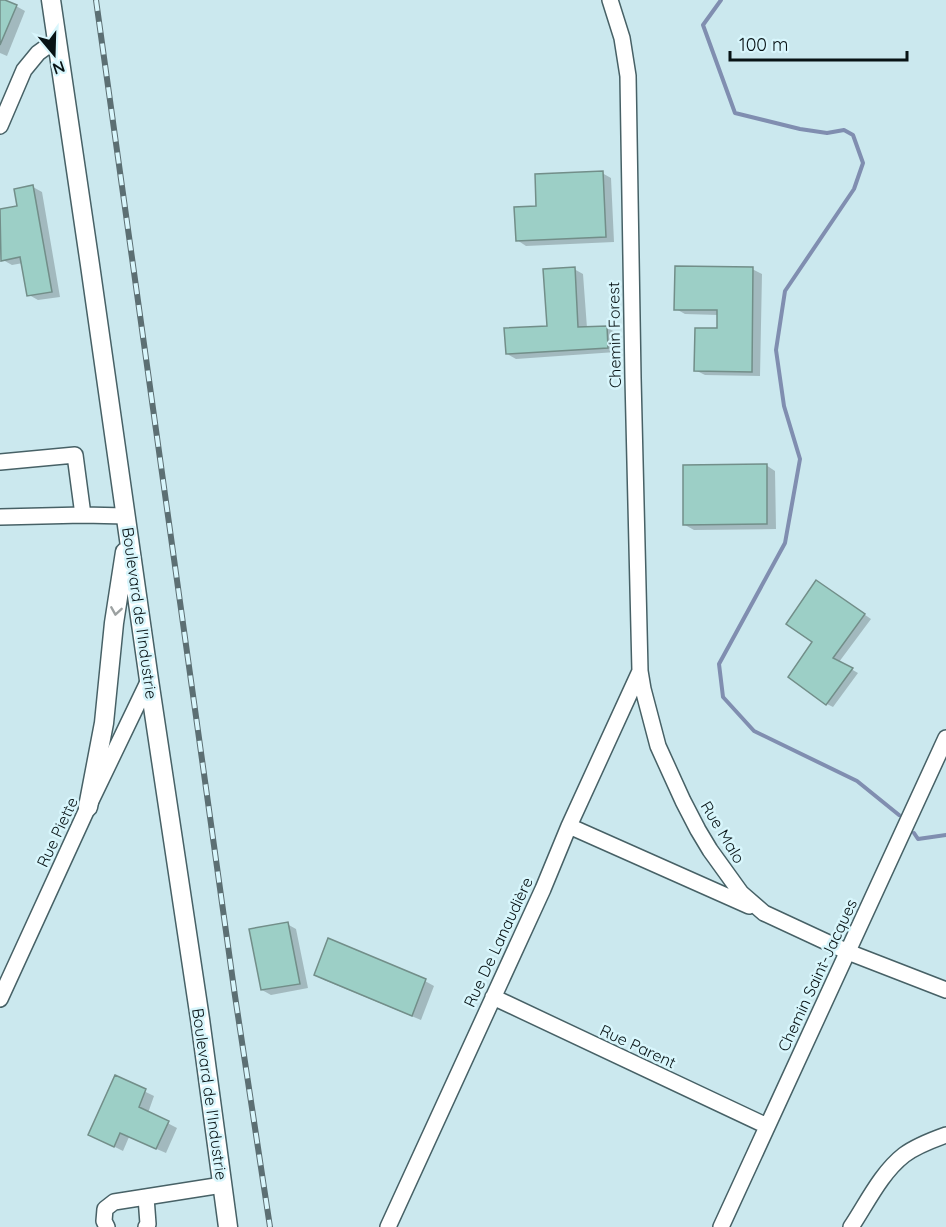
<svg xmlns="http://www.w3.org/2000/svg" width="946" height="1227" viewBox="0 0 946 1227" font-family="Quicksand,sans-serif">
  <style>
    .shadow { fill: #0003 }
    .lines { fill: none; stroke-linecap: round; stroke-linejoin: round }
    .stream { stroke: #808eb0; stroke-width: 4 }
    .building { fill: #9ccfc6; stroke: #728e89; stroke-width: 1.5 }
    .minor-casing { stroke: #476166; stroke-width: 18 }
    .major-casing { stroke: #476166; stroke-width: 21 }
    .minor { stroke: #fff; stroke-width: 15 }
    .major { stroke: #fff; stroke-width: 18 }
    .rail-casing { stroke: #5c6f73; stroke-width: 6 }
    .rail { stroke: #d8f6fc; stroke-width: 4; stroke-dasharray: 11; stroke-linecap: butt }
    .oneway { stroke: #9ca1a1 }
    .labels { text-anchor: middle; stroke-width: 5; stroke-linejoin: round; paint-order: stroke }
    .street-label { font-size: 16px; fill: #081315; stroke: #d8f6fc }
  </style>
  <rect width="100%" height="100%" fill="#cbe8ee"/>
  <path class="shadow" d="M0,0L16,6L25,11L7,56L0,53Z
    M602,173L611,178L614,242L526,246L517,240L538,208Z
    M33,187L42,192L60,297L38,300L29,295L23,263L12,265L3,260L0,245V210L19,207Z
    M574,269L583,274L587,328L606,327L615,332L616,352L516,359L507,354L548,327Z
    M752,269L762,274L760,376L705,375L695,370L718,330V315L685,314L676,309Z
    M766,465L775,471L776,529L694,530L685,525Z
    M823,586L871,619L839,662L858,673L833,707L827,704L815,641Z
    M287,924L296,929L308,988L271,995L262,990Z
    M315,974L425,981L434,986L421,1020L324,980Z
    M115,1077L154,1096L148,1113L177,1128L166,1153L129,1137L123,1151L99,1139Z"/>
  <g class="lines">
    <path class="stream" d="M721,0L703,25L735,113L800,129L827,133L844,130L853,135L863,163L854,189L785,291L776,350L784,406L800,459L785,543L719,664L723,697L754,731L857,781L899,815
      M914,833L918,839L946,835"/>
  </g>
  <path class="building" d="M0,0H5L17,5L0,45Z
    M603,171L606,237L516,241L514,207L536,206L535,174Z
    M33,185L52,292L27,296L20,257L1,261L0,209L17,206L14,189Z
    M675,266L753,267L752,372L694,371L695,328H717V310H674Z
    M575,267L578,327L607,326L608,348L506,354L504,328L547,326L543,269Z
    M767,464V524L683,525V465Z
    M816,580L865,614L833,658L853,668L826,705L788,677L812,642L786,624Z
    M288,922L300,984L261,990L249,929Z
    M328,938L426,979L412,1016L314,975Z
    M115,1075L146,1089L139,1107L169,1121L156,1149L120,1133L114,1147L88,1135Z"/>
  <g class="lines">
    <g class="minor-casing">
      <path id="minor" d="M610,0L622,38L628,76L633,378L640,671L643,689L658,746L683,801L698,830L710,850L741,893L764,913L848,952L946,990
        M0,126L24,70L38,53L56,40
        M0,462L75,455L83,515
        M0,517L83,515L126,516
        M569,826L749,906
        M493,997L767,1126
        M0,999L88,807L149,680
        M107,1227L104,1221L105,1209L114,1202L222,1185
        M146,1227L148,1224L146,1197
        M388,1227L543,889L569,826L640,671
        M721,1227L946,738
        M851,1227C867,1203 881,1173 904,1155C916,1146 932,1140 946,1135"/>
    </g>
    <g class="major-casing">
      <path id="major" d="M51,0L90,265L149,680L200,1019L228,1227
        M88,807L104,723L114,623L125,552"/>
    </g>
    <use href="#minor" class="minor"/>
    <use href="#major" class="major"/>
    <g class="rail-casing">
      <path id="rail" d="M96,0L235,996L270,1227"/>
    </g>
    <use href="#rail" class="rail"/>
  </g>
  <defs><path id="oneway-chevron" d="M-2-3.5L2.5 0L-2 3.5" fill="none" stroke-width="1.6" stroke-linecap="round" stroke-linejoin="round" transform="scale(1.5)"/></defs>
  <use class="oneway" href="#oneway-chevron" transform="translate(116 611) rotate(99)"/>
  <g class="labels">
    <g class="street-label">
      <text transform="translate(614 335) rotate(-91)" y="6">Chemin Forest</text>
      <text transform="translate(140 613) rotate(82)" y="6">Boulevard de l'Industrie</text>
      <text transform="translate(57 832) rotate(-65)" y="6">Rue Piette</text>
      <text transform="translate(723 832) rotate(59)" y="6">Rue Malo</text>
      <text transform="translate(498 942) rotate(-65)" y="6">Rue De Lanaudière</text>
      <text transform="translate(817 975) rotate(-65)" y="6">Chemin Saint-Jacques</text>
      <text transform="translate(638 1046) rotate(25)" y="6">Rue Parent</text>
      <text transform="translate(210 1094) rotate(82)" y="6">Boulevard de l'Industrie</text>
    </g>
  </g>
  <g transform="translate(54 54) rotate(161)" stroke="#d8f6fc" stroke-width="4.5" paint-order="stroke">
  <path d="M0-4.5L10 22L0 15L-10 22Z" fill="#081315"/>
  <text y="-9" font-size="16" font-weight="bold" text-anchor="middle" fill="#081315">N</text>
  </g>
  <path d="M730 51v9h177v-9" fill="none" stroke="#081315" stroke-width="3"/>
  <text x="739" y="51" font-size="18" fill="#081315" stroke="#d8f6fc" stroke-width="4.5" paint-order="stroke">100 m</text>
</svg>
